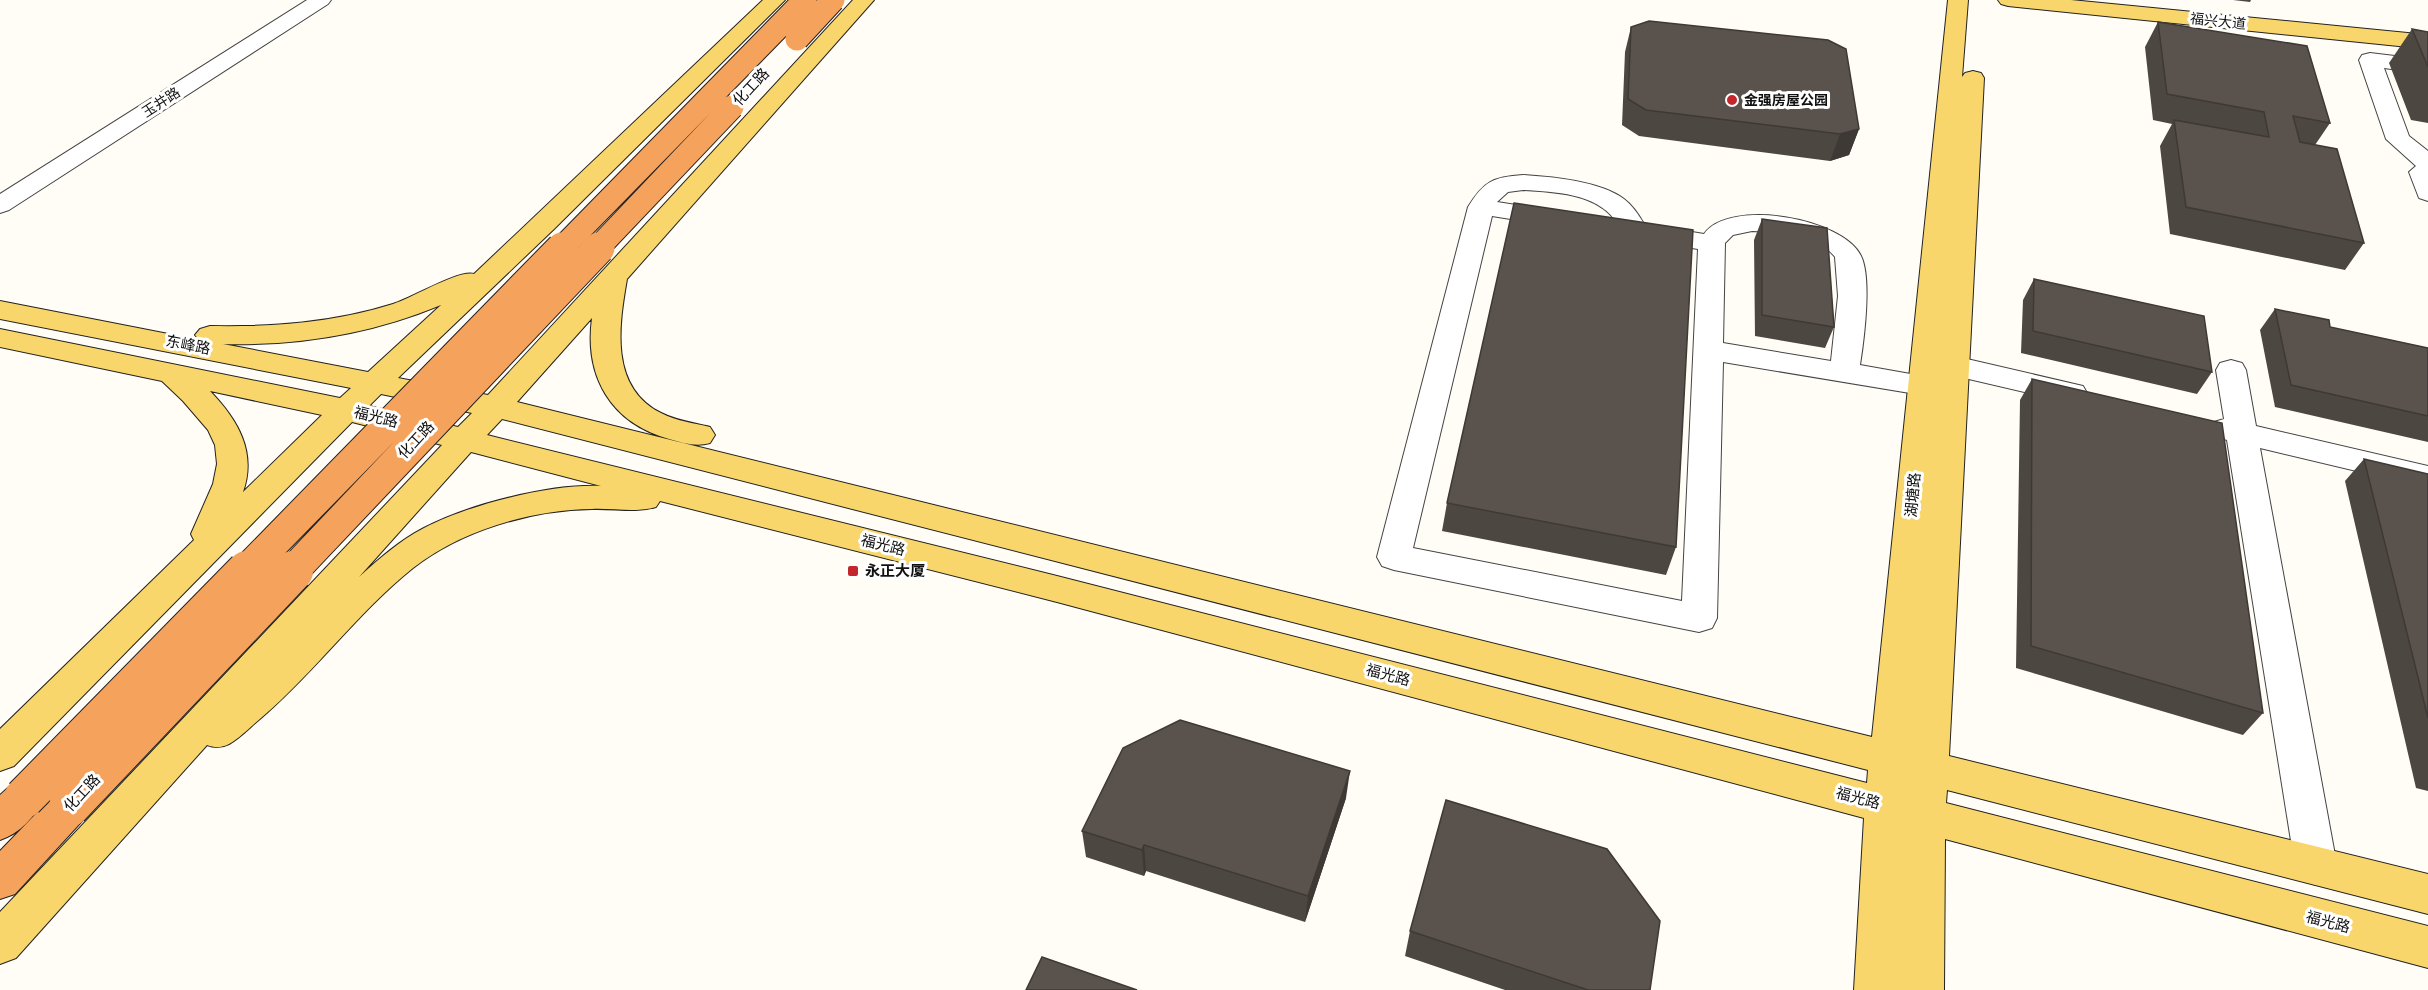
<svg xmlns="http://www.w3.org/2000/svg" width="2428" height="990" viewBox="0 0 2428 990" font-family="Lora,'Noto Sans SC',serif">
  <style>
    .lines { fill: none; stroke-linecap: round; stroke-linejoin: round }
    .minor-casing { stroke: #444; stroke-width: 2 }
    .major-casing { stroke: #222; stroke-width: 2 }
    .highway-casing { stroke: #222; stroke-width: 2 }
    .minor { fill: #fff; fill-rule: evenodd }
    .major { fill: #f9d66b; fill-rule: evenodd }
    .highway { fill: #f5a25d; fill-rule: evenodd }
    .highway-bridge-far2-casing { stroke: #222; stroke-width: 25; stroke-linecap: butt }
    .highway-bridge-far1-casing { stroke: #222; stroke-width: 33; stroke-linecap: butt }
    .highway-bridge-casing { stroke: #222; stroke-width: 42; stroke-linecap: butt }
    .highway-bridge-far2 { stroke: #f5a25d; stroke-width: 23 }
    .highway-bridge-far1 { stroke: #f5a25d; stroke-width: 31 }
    .highway-bridge { stroke: #f5a25d; stroke-width: 40 }
    .wall { fill: #4d4742 }
    .shaded-wall { fill: #3f3936 }
    .building { fill: #5a524d; stroke: #3f3936; stroke-width: 1.5 }
    .poi-dot { fill: #c4262e; stroke: #fff; stroke-width: 2 }
    .labels { text-anchor: middle; stroke-width: 6; stroke-linejoin: round; paint-order: stroke }
    .far-street-label { font-size: 14px; fill: #111; stroke: #fff }
    .far-poi-label { font-size: 14px; font-weight: bold; fill: #111; stroke: #fff; text-anchor: start }
    .street-label { font-size: 15px; fill: #111; stroke: #fff }
    .poi-label { font-size: 15px; font-weight: bold; fill: #111; stroke: #fff; text-anchor: start }
  </style>
  <rect width="100%" height="100%" fill="#fffdf5"/>
  <g class="lines">
    <g class="minor-casing">
      <path id="minor" d="M307,0H331L328,4L9,210L0,213V194Z
        M2370,53L2428,60V74L2384,68L2409,136L2428,151V201L2419,198L2409,172L2416,166L2386,139L2359,60L2362,55Z
        M1523,175C1552,177 1600,181 1624,199C1632,205 1639,215 1644,224L1704,234C1729,198 1843,218 1861,256C1872,278 1864,340 1860,365L1933,378L1937,385L1933,392L1922,395L1723,362L1717,618L1712,628L1699,632L1394,570L1382,566L1377,557L1468,207C1484,181 1493,177 1523,175ZM1523,190C1554,192 1595,193 1615,220L1497,202L1508,192ZM1492,216L1698,249L1682,601L1413,548ZM1752,231C1779,232 1817,234 1835,257L1838,296L1831,361L1723,343L1725,243L1733,235Z
        M1954,356L2083,386L2087,393L2083,400L2072,403L1943,373L1939,366L1943,359Z
        M2231,360L2242,363L2246,370L2256,426L2428,466V488L2260,448L2337,866L2331,879L2316,885L2301,879L2295,866L2227,440L2214,436L2209,429L2214,422L2224,419L2216,370L2220,363Z"/>
    </g>
    <g class="major-casing">
      <path id="major" d="M763,0H785L554,229L398,378L488,395L853,0H874L627,279C619,325 609,387 661,413C676,421 694,423 710,427L715,435L710,443C696,447 683,443 669,439C611,423 584,377 592,318L517,402L1872,737L1948,0H1968L1962,77L1965,73L1973,71L1981,73L1984,78L1949,756L2428,874V914L1947,790L1946,803L2428,926V968L1945,839L1944,990H1854L1864,818L1057,602L660,501L656,507C635,513 614,508 592,509C531,510 462,530 413,568C358,612 315,672 261,718C251,726 240,738 229,744C221,748 215,748 207,745L16,958L0,964V912L442,445L352,422L14,766L0,771V729L194,540L191,534L213,484L217,464L215,445L208,430L183,401L162,381L0,347V329L340,398L351,388L0,319V301L199,340L195,335L200,329L210,326C272,327 333,323 393,304C413,298 457,270 474,274ZM441,305L368,372L223,344C298,346 371,334 441,305ZM210,391L322,415L243,492C257,452 238,420 210,391ZM381,394L472,413L458,427L369,406ZM502,419L1868,770L1867,783L1057,576L487,435ZM471,452L601,486C550,484 470,504 424,528C399,541 379,559 359,577Z
        M1998,0H2071L2428,35V49L2008,6L2001,4Z"/>
    </g>
    <g class="highway-casing">
      <path id="highway" d="M24,780L38,786L44,798C35,817 20,833 0,840V795L10,786Z
        M69,789L83,794L89,807L83,820L15,894L0,899V851L55,794Z"/>
    </g>
    <use href="#minor" class="minor"/>
    <use href="#major" class="major"/>
    <use href="#highway" class="highway"/>
    <g class="highway-bridge-far2-casing">
      <path id="highway-bridge-far2" d="M797,39L833,0
        M561,249L805,0
        M597,249L732,107"/>
    </g>
    <g class="highway-bridge-far1-casing">
      <path id="highway-bridge-far1" d="M245,572L562,248
        M292,572L599,248"/>
    </g>
    <g class="highway-bridge-casing">
      <path id="highway-bridge" d="M24,798L247,571
        M69,807L293,571"/>
    </g>
    <use href="#highway-bridge-far2" class="highway-bridge-far2"/>
    <use href="#highway-bridge-far1" class="highway-bridge-far1"/>
    <use href="#highway-bridge" class="highway-bridge"/>
  </g>
  <path class="wall" d="M2233,0H2251L2250,2Z
    M2158,22L2330,123L2315,145L2364,243L2345,270L2170,234L2160,146L2172,124L2153,120L2145,47Z
    M1631,27L1859,129L1849,155L1830,161L1639,136L1622,125L1625,52Z
    M2412,29L2428,32V123L2411,120L2389,63Z
    M1762,219L1834,327L1825,348L1755,336L1754,240Z
    M2034,279L2212,372L2197,394L2021,353L2023,300Z
    M2275,309L2330,327L2428,348V442L2275,407L2260,330Z
    M2032,379L2263,713L2243,735L2016,668L2020,400Z
    M2364,459L2428,474V791L2416,788L2345,481Z
    M1447,503L1676,547L1666,575L1442,531Z
    M1346,798L1305,922L1146,871L1144,876L1086,857L1082,831Z
    M1410,931L1650,990H1505L1405,956Z"/>
  <path class="shaded-wall" d="M1859,129L1849,155L1830,161L1840,134Z
    M1350,771L1346,798L1305,922L1308,896Z
    M1144,845L1146,871L1144,876L1142,850Z"/>
  <path class="building" d="M1649,21L1828,40L1846,49L1859,129L1840,134L1646,110L1628,99L1631,27Z
    M2158,22L2307,46L2330,123L2293,116L2300,142L2337,149L2364,243L2186,207L2174,120L2269,137L2264,112L2167,94Z
    M2412,29L2428,32V67Z
    M1514,203L1693,230L1676,547L1447,503Z
    M1762,219L1827,228L1834,327L1762,315Z
    M2034,279L2204,316L2212,372L2033,331Z
    M2275,309L2329,320L2330,327L2428,348V416L2291,385Z
    M2032,379L2222,423L2263,713L2031,646Z
    M2364,459L2428,474V718Z
    M1180,720L1350,771L1308,896L1144,845L1142,850L1082,831L1123,748Z
    M1446,800L1607,849L1660,921L1650,990H1588L1410,931Z
    M1042,957L1137,990H1026Z"/>
  <g class="poi-dot">
    <circle cx="1732" cy="100" r="6"/>
    <rect x="847" y="565" width="12" height="12" rx="3"/>
  </g>
  <g class="labels">
    <g class="far-street-label">
      <text transform="translate(2218 21) rotate(6)" y="5">福兴大道</text>
      <text transform="translate(161 102) rotate(-33)" y="5">玉井路</text>
    </g>
    <g class="far-poi-label">
      <text x="1744" y="105">金强房屋公园</text>
    </g>
    <g class="street-label">
      <text transform="translate(751 87) rotate(-47)" y="5">化工路</text>
      <text transform="translate(188 345) rotate(11)" y="5">东峰路</text>
      <text transform="translate(376 417) rotate(14)" y="5">福光路</text>
      <text transform="translate(416 440) rotate(-47)" y="5">化工路</text>
      <text transform="translate(1913 495) rotate(-85)" y="5">湖塘路</text>
      <text transform="translate(883 545) rotate(14)" y="5">福光路</text>
      <text transform="translate(1388 675) rotate(15)" y="5">福光路</text>
      <text transform="translate(82 793) rotate(-47)" y="5">化工路</text>
      <text transform="translate(1858 798) rotate(15)" y="5">福光路</text>
      <text transform="translate(2328 922) rotate(15)" y="5">福光路</text>
    </g>
    <g class="poi-label">
      <text x="865" y="576">永正大厦</text>
    </g>
  </g>
</svg>
